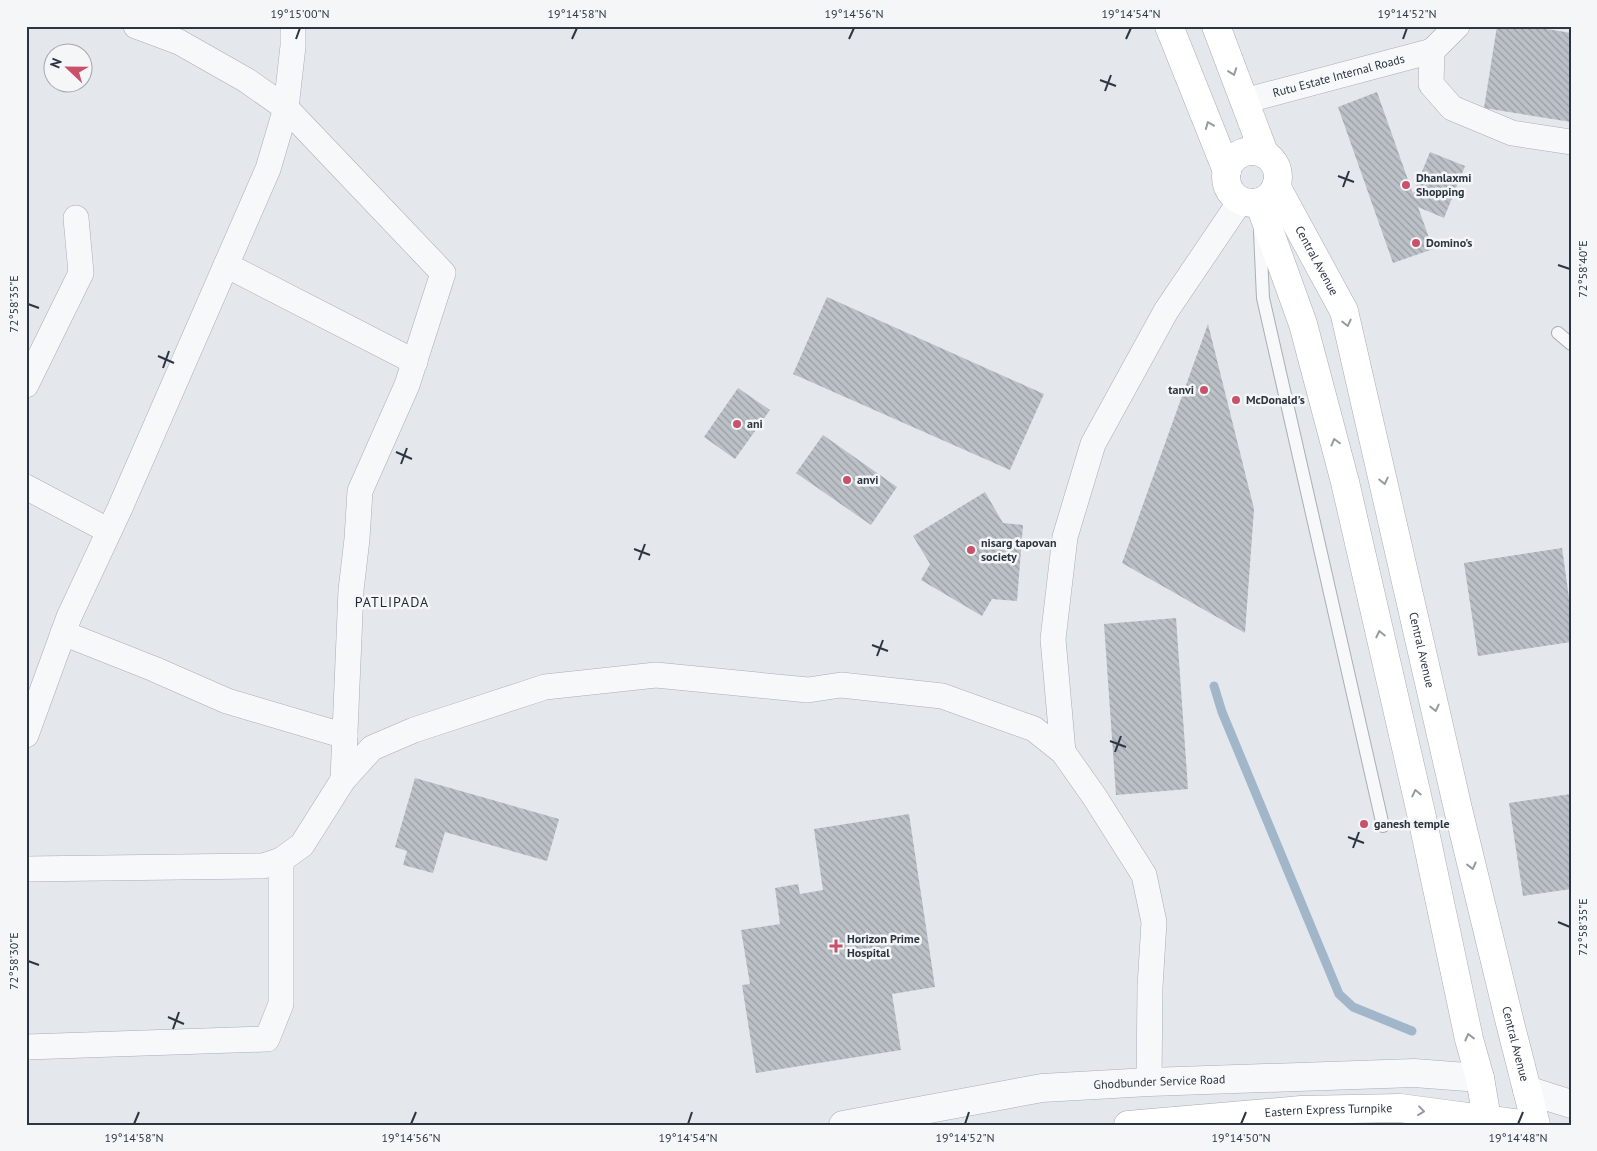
<svg xmlns="http://www.w3.org/2000/svg" width="1597" height="1151" viewBox="0 0 1597 1151" font-family="'PT Sans',sans-serif">
  <style>
    .lines { fill: none; stroke-linecap: round; stroke-linejoin: round }
    .stream { stroke: #a1b7c9; stroke-width: 9 }
    .building { fill: url(#building-back-hatch) }
    .service-casing { stroke: #a9aeb5; stroke-width: 14 }
    .minor-casing { stroke: #a9aeb5; stroke-width: 26 }
    .tertiary-casing { stroke: #a9aeb5; stroke-width: 29 }
    .secondary-casing { stroke: #a9aeb5; stroke-width: 29 }
    .primary-casing { stroke: #a4acb6; stroke-width: 29 }
    .service { stroke: #f7f8fa; stroke-width: 12 }
    .minor { stroke: #f7f8fa; stroke-width: 25 }
    .tertiary { stroke: #f7f8fa; stroke-width: 28 }
    .secondary { stroke: #fff; stroke-width: 28 }
    .primary { stroke: #fff; stroke-width: 28 }
    .oneway { stroke: #969aa1 }
    .ticks { fill: none; stroke: #2c3643; stroke-width: 2 }
    .poi-dot { fill: #c9516a; stroke: #f4f6f8; stroke-width: 2 }
    .labels { text-anchor: middle; stroke-width: 5; stroke-linejoin: round; paint-order: stroke }
    .street-label { font-size: 12px; fill: #2c3643; stroke: #f4f6f8 }
    .poi-label { font-size: 12px; font-weight: bold; fill: #2c3643; stroke: #f4f6f8; text-anchor: start }
    .neighbourhood-label { font-size: 14px; letter-spacing: 1px; fill: #1e2734; stroke: #f4f6f8 }
    .neatline { fill: none; stroke: #2c3643; stroke-width: 2 }
    .ticks-label { font-size: 12px; text-anchor: middle; fill: #2c3643 }
  </style>
  <defs>
    <pattern id="building-back-hatch" width="6" height="6" patternUnits="userSpaceOnUse" patternTransform="scale(1.25)"><rect width="6" height="6" fill="#bcc1c8"/><path d="M-1 5l2 2M0 0l6 6M5-1l2 2" fill="none" stroke="#999ea4"/></pattern>
  </defs>
  <rect width="100%" height="100%" fill="#e4e7eb"/>
  <g class="lines">
    <path class="stream" d="M1214,686L1222,712L1339,994L1353,1007L1412,1031"/>
  </g>
  <path class="building" d="M1497,26H1528L1571,33V122L1484,108Z
    M1377,92L1413,194L1430,152L1465,166L1444,218L1418,207L1433,249L1393,263L1338,107Z
    M827,297L1044,394L1010,470L793,374Z
    M1208,324L1254,509L1245,633L1122,563Z
    M738,388L770,410L735,459L704,437Z
    M823,435L897,487L871,525L796,473Z
    M985,492L1003,523L1023,525L1017,601L992,599L982,616L921,580L930,564L913,536Z
    M1562,548L1571,612V642L1478,656L1464,563Z
    M1176,618L1188,789L1116,795L1104,624Z
    M415,778L559,819L547,861L445,832L433,873L403,865L407,851L395,847Z
    M1571,794V889L1523,896L1509,803Z
    M909,814L935,987L892,994L901,1050L756,1073L742,985L750,984L741,930L780,924L775,888L798,884L800,894L823,890L814,829Z"/>
  <g class="lines">
    <g class="service-casing">
      <path id="service" d="M1260,232L1263,298L1383,826
        M1558,333L1571,344"/>
    </g>
    <g class="minor-casing">
      <g id="minor">
        <path d="M136,26L179,42L246,80L286,108L443,273L407,385L360,491L357,539L351,590L343,780"/>
        <path d="M1432,51L1431,84L1452,108L1512,133L1571,142"/>
        <path id="s1" d="M1244,101L1432,51L1457,26"/>
        <path d="M226,265L415,362"/>
        <path d="M26,385L81,273L76,218"/>
        <path d="M26,487L109,531"/>
        <path d="M63,633L154,669L227,701L345,736"/>
        <path d="M26,735L69,617L120,508L268,169L286,108L293,46V26"/>
        <path d="M1063,752L1053,639L1065,537L1093,444L1166,311L1241,200"/>
        <path d="M26,869L263,866L281,860L302,845L343,780L372,748L414,730L545,687L656,675L808,690L841,685L942,696L1034,729L1063,752L1094,796L1144,875L1154,922L1150,987L1149,1082"/>
        <path d="M26,1047L267,1039L281,1004V860"/>
      </g>
    </g>
    <g class="tertiary-casing">
      <g id="tertiary">
        <path d="M1527,1090L1571,1104"/>
        <path id="s2" d="M843,1125L1042,1088L1149,1082L1414,1073L1480,1078"/>
      </g>
    </g>
    <g class="secondary-casing">
      <g id="secondary">
        <path d="M1169,26L1227,171"/>
        <path d="M1216,26L1264,153"/>
        <circle cx="1252" cy="177" r="26"/>
        <path id="s3" d="M1276,186L1344,311L1458,809L1510,1023L1536,1125"/>
        <path d="M1259,202L1303,324L1345,482L1421,813L1469,1039L1480,1078L1488,1125"/>
      </g>
    </g>
    <g class="primary-casing">
      <g id="primary">
        <path id="s4" d="M1128,1125L1301,1110L1400,1108L1528,1125"/>
      </g>
    </g>
    <use href="#service" class="service"/>
    <use href="#minor" class="minor"/>
    <use href="#tertiary" class="tertiary"/>
    <use href="#secondary" class="secondary"/>
    <use href="#primary" class="primary"/>
  </g>
  <defs><path id="oneway-chevron" d="M-2-3.5L2.5 0L-2 3.5" fill="none" stroke-width="1.6" stroke-linecap="round" stroke-linejoin="round" transform="scale(1.25)"/></defs>
  <g class="oneway">
    <use href="#oneway-chevron" transform="translate(1233 72) rotate(70)"/>
    <use href="#oneway-chevron" transform="translate(1209 125) rotate(-112)"/>
    <use href="#oneway-chevron" transform="translate(1347 323) rotate(77)"/>
    <use href="#oneway-chevron" transform="translate(1335 442) rotate(-105)"/>
    <use href="#oneway-chevron" transform="translate(1384 481) rotate(77)"/>
    <use href="#oneway-chevron" transform="translate(1380 634) rotate(-103)"/>
    <use href="#oneway-chevron" transform="translate(1435 708) rotate(77)"/>
    <use href="#oneway-chevron" transform="translate(1416 793) rotate(-103)"/>
    <use href="#oneway-chevron" transform="translate(1472 866) rotate(76)"/>
    <use href="#oneway-chevron" transform="translate(1469 1037) rotate(-104)"/>
    <use href="#oneway-chevron" transform="translate(1421 1111) rotate(7)"/>
  </g>
  <path class="ticks" d="M296,39L300,28M572,39L577,28M849,39L854,28M1126,39L1131,28M1403,39L1407,28M1100,80L1116,86M1105,91L1111,75M1338,176L1354,182M1343,187L1349,171M1558,265L1570,269M28,304L39,308M158,356L174,363M163,368L169,351M396,452L412,459M401,464L407,448M634,549L650,555M639,560L645,544M872,645L888,651M877,656L883,640M1110,741L1126,747M1115,752L1121,736M1348,837L1364,843M1353,848L1359,832M1558,922L1570,927M28,961L39,965M168,1017L184,1024M173,1029L179,1012M134,1124L139,1112M411,1124L416,1112M688,1124L692,1112M965,1124L969,1112M1241,1124L1246,1112M1518,1124L1523,1112"/>
  <g class="poi-dot">
    <circle cx="1406" cy="185" r="5"/>
    <circle cx="1416" cy="243" r="5"/>
    <circle cx="1204" cy="390" r="5"/>
    <circle cx="1236" cy="400" r="5"/>
    <circle cx="737" cy="424" r="5"/>
    <circle cx="847" cy="480" r="5"/>
    <circle cx="971" cy="550" r="5"/>
    <circle cx="1364" cy="824" r="5"/>
    <path d="M833.5 938.5h5v5h5v5h-5v5h-5v-5h-5v-5h5z"/>
  </g>
  <g class="labels">
    <g class="street-label">
      <text dy="4" stroke="none"><textPath href="#s1" startOffset="98">Rutu Estate Internal Roads</textPath></text>
      <text dy="4" stroke="none"><textPath href="#s3" startOffset="85">Central Avenue</textPath></text>
      <text dy="4" stroke="none"><textPath href="#s3" startOffset="490">Central Avenue</textPath></text>
      <text dy="4" stroke="none"><textPath href="#s3" startOffset="895">Central Avenue</textPath></text>
      <text dy="4" stroke="none"><textPath href="#s2" startOffset="320">Ghodbunder Service Road</textPath></text>
      <text dy="4" stroke="none"><textPath href="#s4" startOffset="201">Eastern Express Turnpike</textPath></text>
    </g>
    <g class="poi-label">
      <text x="1416" y="182">Dhanlaxmi<tspan x="1416" dy="14">Shopping</tspan></text>
      <text x="1426" y="247">Domino's</text>
      <text x="1194" y="394" text-anchor="end">tanvi</text>
      <text x="1246" y="404">McDonald's</text>
      <text x="747" y="428">ani</text>
      <text x="857" y="484">anvi</text>
      <text x="981" y="547">nisarg tapovan<tspan x="981" dy="14">society</tspan></text>
      <text x="1374" y="828">ganesh temple</text>
      <text x="847" y="943">Horizon Prime<tspan x="847" dy="14">Hospital</tspan></text>
    </g>
    <g class="neighbourhood-label">
      <text x="392" y="607">PATLIPADA</text>
    </g>
  </g>
  <rect width="1597" height="1151" fill="none" stroke="#f4f6f8" stroke-width="55"/>
  <g transform="translate(68 68) rotate(292)"><circle r="24" fill="#f4f6f8" stroke="#a4a9b0"/>
  <path d="M0-4L9 19L0 12L-9 19Z" fill="#c9516a"/>
  <text y="-8" font-size="14" font-weight="bold" text-anchor="middle" fill="#2c3643">N</text>
  </g>
  <rect x="28" y="28" width="1542" height="1096" class="neatline"/>
  <g class="ticks-label">
    <text x="300" y="18">19°15'00"N</text>
    <text x="577" y="18">19°14'58"N</text>
    <text x="854" y="18">19°14'56"N</text>
    <text x="1131" y="18">19°14'54"N</text>
    <text x="1407" y="18">19°14'52"N</text>
    <text transform="translate(1583 269) rotate(-90)" y="4">72°58'40"E</text>
    <text transform="translate(14 304) rotate(-90)" y="4">72°58'35"E</text>
    <text transform="translate(1583 927) rotate(-90)" y="4">72°58'35"E</text>
    <text transform="translate(14 961) rotate(-90)" y="4">72°58'30"E</text>
    <text x="134" y="1142">19°14'58"N</text>
    <text x="411" y="1142">19°14'56"N</text>
    <text x="688" y="1142">19°14'54"N</text>
    <text x="965" y="1142">19°14'52"N</text>
    <text x="1241" y="1142">19°14'50"N</text>
    <text x="1518" y="1142">19°14'48"N</text>
  </g>
</svg>
